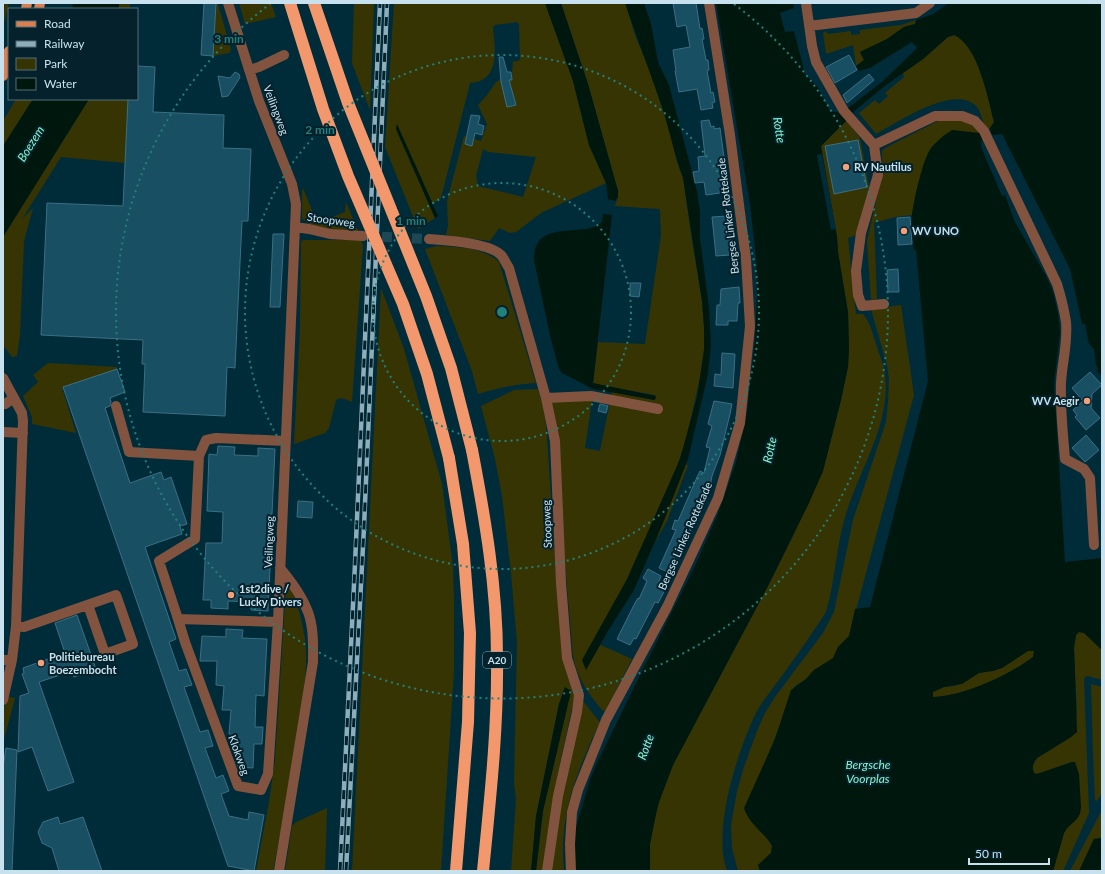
<svg xmlns="http://www.w3.org/2000/svg" width="1105" height="874" viewBox="0 0 1105 874" font-family="Lato,sans-serif">
  <style>
    .green { fill: #373404; fill-rule: evenodd }
    .water { fill: #00170e; fill-rule: evenodd }
    .pier { fill: #002c3a }
    .building { fill: #184f63; stroke: #3b6f84 }
    .lines { fill: none; stroke-linecap: round; stroke-linejoin: round }
    .minor-tunnel { stroke: #1e4755; stroke-width: 10; stroke-dasharray: 10 5; stroke-linecap: butt }
    .minor { stroke: #82543f; stroke-width: 10 }
    .major { stroke: #dc7f50; stroke-width: 10 }
    .highway { stroke: #f2986c; stroke-width: 12 }
    .rail-casing { stroke: #8eaebb; stroke-width: 4.5 }
    .rail { stroke: #05212b; stroke-width: 3; stroke-dasharray: 9; stroke-linecap: butt }
    .highway-bridge { stroke: #f2986c; stroke-width: 12 }
    .ring { fill: none; stroke: #21817b; stroke-width: 2; stroke-dasharray: 2 4 }
    .poi-dot { fill: #f1a17b; stroke: #05212b; stroke-width: 1.5 }
    .labels { text-anchor: middle; stroke-width: 4; stroke-linejoin: round; paint-order: stroke }
    .shield { fill: #05212b; stroke: #8da8b4; stroke-width: 1 }
    .shield-label { font-size: 10px; font-weight: bold; fill: #c7e2ee }
    .street-label { font-size: 11px; fill: #c7e2ee; stroke: #05212b }
    .poi-label { font-size: 11px; font-weight: bold; fill: #c7e2ee; stroke: #05212b; text-anchor: start }
    .water-label { font-size: 12px; font-style: italic; fill: #84f8cb; stroke: #05212b }
    .centre { fill: #21817b; stroke: #05212b; stroke-width: 2 }
    .ring-label { font-size: 12px; text-anchor: middle; font-weight: bold; fill: #21817b; stroke: #05212b; stroke-width: 4; stroke-linejoin: round; paint-order: stroke }
  </style>
  <rect width="100%" height="100%" fill="#002c3a"/>
  <path class="green" d="M3,3H9L3,27Z
    M119,3H130V9H119Z
    M216,3L218,4L231,50L229,53L213,56Z
    M239,3H271L276,17L245,24Z
    M354,3H374L370,110L352,63Z
    M394,3H545L573,81L589,145L606,183L541,213L516,232L510,233L499,228L490,241L446,235L448,226L447,201L464,136L481,141L487,124L478,105L487,95L496,82L512,74L513,61H518L520,59L519,24L517,22L495,25L493,27C494,44 500,70 482,80C479,82 474,82 470,83L441,198L433,204L397,125L396,129L435,218L418,229L385,147ZM483,149L488,152L536,157L523,197L478,186L476,176Z
    M561,3H625L636,38L648,66L671,134L676,159L683,178L692,241L702,301L704,327V350L701,373L686,440L678,463L688,465L667,521L596,643L632,659L606,710L604,711L602,710C588,693 577,678 573,656L551,401L592,400L585,448L600,451L612,392L654,400L655,395L593,384L598,342L645,344L661,235L660,211L659,209L615,206L618,197V191L588,84Z
    M916,20L915,24L904,27L887,39L860,52L864,60L856,66L853,45L826,54L823,33L826,31L828,34L851,31V35L860,34V30L901,25Z
    M954,35C978,45 988,98 994,122L990,128L986,130C983,123 981,110 975,105C952,85 898,122 876,134L859,113L875,100L879,104L888,96L885,93L904,77L903,73L923,59L948,37Z
    M16,99H33L3,146V121Z
    M89,99H128L125,163L61,157L22,219L33,208L24,241L20,335L17,356L12,357L3,345V237Z
    M954,119L972,123L980,133L944,135L931,148L924,163L912,215L895,217L874,223L877,299L871,300L867,241L882,176V151L885,148L938,121Z
    M847,120L860,138L869,186L856,235L848,238L856,314H863C871,324 873,335 877,347C879,354 882,361 884,368C894,421 859,468 845,517C836,548 835,581 826,612C813,632 800,651 786,670C776,685 763,699 755,715C737,753 712,830 727,871H650V844L656,814L659,802L673,765L768,586L791,540L823,471L841,400L848,367L849,349L848,312L838,252L837,237L821,146Z
    M303,188L317,223L345,212L346,202L359,233C345,232 309,229 302,218V191Z
    M303,240H361L363,245L352,402C346,400 341,396 336,400L329,428L325,433L294,444L300,330L301,242Z
    M437,246C458,247 483,247 499,262L536,383C516,384 498,388 478,394L472,371L425,249Z
    M381,288L404,349L442,484L453,567L454,603V671L441,871H352Z
    M901,305L914,395L849,636L838,647L833,659L814,670L806,679L795,686L762,771L765,836L772,846L771,853L758,865L760,871H738L732,848L731,825L737,791L744,767L757,731L765,713L775,697L823,633L834,612L853,520L886,422L888,402L889,379L887,365L871,309Z
    M48,363L117,367V369L62,388L76,433L32,424V417L23,396L38,382L33,375Z
    M538,389L543,406L546,425L559,615L576,690L558,773L545,851L546,859L545,871H536L543,811L571,691L565,687L559,704L536,816L531,871H511L516,799L514,783L517,643L511,573L502,496L495,459L481,406L514,390Z
    M289,587L292,589C300,612 307,637 306,661C306,683 301,705 298,727C291,775 283,823 273,871H256L269,802L275,761L286,589Z
    M1079,632L1084,633L1102,650V680L1088,676L1085,677L1084,680L1089,813L1063,871H1053L1064,833C1070,823 1079,819 1081,807L1072,762L1037,774L1034,773C1031,767 1034,762 1037,758L1071,737L1077,713L1074,648L1076,635Z
    M1028,651H1034L1033,657C1008,676 964,696 933,697V692L944,687L955,686L979,673L1002,668Z
    M1091,684L1102,687V793L1097,801L1095,800L1093,755Z
    M7,697L15,698L3,743V712Z
    M583,701L599,721L600,722C577,771 558,816 564,871H550L565,776Z
    M327,808L325,871H285L292,826L296,822Z
    M1102,810V838L1094,839L1079,871H1070Z"/>
  <path class="water" d="M73,3H119V9H72Z
    M545,3H561L588,84L618,191V197L615,201L608,199L606,183L589,145L573,81Z
    M625,3H644L651,24L658,62L669,85L697,191L700,212V238L709,307L711,345L708,374L688,459L663,523L634,590L608,631L586,670L582,660L627,579L680,459L697,397L704,350V327L702,301L683,178C675,156 670,133 663,110C651,74 637,39 625,3Z
    M716,3H793L794,8L780,13L785,32L794,31L805,74L817,86L830,111L842,113L883,81L917,48L912,42L870,68L859,71L856,66L864,60L860,52L887,39L904,27L915,24L916,20L933,14L949,3H1102V376L1097,371L1098,369L1096,365L1094,349L1089,344L1085,324H1082L1070,269L1002,134L992,135L990,128L994,122C988,98 978,45 954,35L948,37L923,59L886,85L846,118L847,120L821,146L837,237L838,252L848,312L849,349L848,367L841,400L823,471L809,503L768,586L673,765L659,802L656,814L650,844V871H575V838L576,827L590,780L597,763L637,681L694,568L718,514L736,462L747,412L755,340L757,295L756,258L750,205Z
    M33,99H89L3,237V146Z
    M397,124L438,216L435,218L396,129Z
    M952,130L980,133L982,137L981,147L1002,196L1005,195L1015,222L1046,276L1053,292L1058,313L1060,333L1054,383L1065,562L1102,558V650L1084,633L1079,632L1076,635L1074,648L1077,732L1071,737L1037,758C1034,762 1031,767 1034,773L1037,774L1072,762H1075L1079,774L1081,807L1080,814L1076,820L1067,828L1064,833L1053,871H760L758,865L771,853L772,846L770,842C761,831 748,822 744,808L775,739L791,690L806,679L814,670L833,658L838,647L849,636L855,609L870,607L928,381L916,250H914C913,239 911,227 912,216C913,202 923,159 931,148C937,141 944,135 952,130ZM1028,651H1034L1033,657C1009,675 964,696 933,697V692L944,687L962,684L979,673L993,671L1002,668Z
    M603,214L612,215L593,383L656,396L655,400L593,389L562,373L559,369L551,340L534,260C533,225 567,233 591,228C595,227 599,224 602,222Z
    M565,687L571,691L543,811L536,871H531L536,816L559,704Z
    M1102,838V871H1079L1094,839Z"/>
  <path class="pier" d="M822,154L836,229L831,230L817,155Z"/>
  <path class="building" d="M204,3H216L213,56L201,55Z
    M673,3H696L700,29L702,28L704,39H702L706,60H708L709,70L707,71L708,76L711,93L713,92L715,102L712,103L713,108L701,110L697,89L679,92L675,71H676L673,50L690,47L686,25L677,27Z
    M849,55L857,70L835,83L826,67Z
    M499,57H503L507,72H511L512,80H509L516,105L507,107L501,82Z
    M137,66L155,67L153,112L224,115L223,148L251,149L248,221H242L235,368L227,367L225,416L143,412L145,364H142L143,340L41,335L47,203L123,206L128,99H137Z
    M235,72L239,74L240,77L239,79L228,96L222,97L218,76L230,78Z
    M869,74L874,80L847,103L843,95Z
    M471,115L480,116L478,124L484,126L482,135L475,133L472,146L465,144Z
    M709,120L711,127L714,126V129L720,128L728,187H726L727,192L706,195L704,182L695,183L693,172L699,171L698,157L705,156L701,121Z
    M858,140L867,187L834,194L825,146Z
    M728,216L732,251H730V255L716,256L712,217Z
    M910,217L912,244L898,245L897,218Z
    M273,234H284L280,307H270Z
    M898,269L899,292H888L887,270Z
    M630,283H641L639,297L630,296Z
    M739,287L740,303H738L737,321H728V325H716L717,305H720L721,289Z
    M722,353L735,354L733,388L714,386L715,374L721,375Z
    M117,369L125,392L110,398L111,402L110,406L105,408L130,483L161,472L164,480L171,477L187,524L180,526L182,534L145,547L176,639L169,642L179,671L186,669L192,685L184,687L200,732L208,730L213,746L205,748L216,778L223,775L229,791L221,794L229,816L248,820L249,812L264,815L254,871L228,866L63,387Z
    M1090,372L1102,385L1092,394L1091,408L1100,418L1086,430L1075,417L1077,415L1073,410L1083,401L1072,388Z
    M714,401L732,404L730,414L720,455L712,476L711,481L712,483L709,485L707,494L697,509H699L695,520L672,574L659,568L676,530L672,529L675,520L678,521L698,475L700,471L704,473L710,448L706,447L712,426L708,424Z
    M600,404L608,406L606,413L598,411Z
    M1086,435L1099,450L1085,462L1072,448Z
    M218,446L235,447L234,455L258,456V448L275,449L272,514H270L269,545L271,546L268,611L251,610V602L228,601V609L211,608V600H203L206,543H222L223,512L207,511L209,454L217,455Z
    M298,501L313,502L312,518L297,517Z
    M648,569L661,576L657,586L665,590L658,603L655,602L636,639L634,638L630,645L617,639L635,603L638,598L639,599L647,581L643,578Z
    M77,615L96,669L74,677L72,671L39,682L74,782L48,791L32,747L18,752L20,696L29,693L22,674L24,673L23,668L65,653L55,623Z
    M226,629L243,630L242,638L267,639L264,696L256,695L255,727H263L262,744H254L253,768L238,767L236,762L237,735L229,734L231,710H222L224,686L216,685L217,661H200L202,636L226,637Z
    M6,748L17,750L12,871H3V767Z
    M58,817L60,824L83,817L102,871H59L52,848L42,843L38,832L43,822Z"/>
  <g class="lines">
    <path class="minor-tunnel" d="M367,236L429,239"/>
    <path class="minor" d="M228,3L259,101L292,184L296,204L278,622L178,619L159,561L195,539L199,456L206,440L216,438L286,441
      M806,3L812,46L816,62L844,111L874,145
      M809,26L916,13L930,3
      M249,70L259,67L284,55
      M874,145L935,116H962L975,121L984,131L1057,284C1061,297 1064,309 1066,322C1068,343 1062,363 1061,383C1060,409 1063,434 1065,459L1084,469L1090,478L1094,545
      M874,145L878,175L861,233L856,271L858,295L862,306L884,304
      M295,227L309,229L330,234L363,236
      M429,239C445,240 490,243 501,255C504,258 506,264 509,268L546,398L555,441L561,583L567,658L579,695L577,712L558,796L547,871
      M3,378L22,413L23,421L16,626L12,660H3
      M546,398L591,396L658,409
      M5,404L14,398
      M116,406L129,452L199,456
      M3,432L23,433
      M178,619L185,642L238,786L261,790L268,774L278,622
      M16,626L24,627L116,595L133,644L105,654L88,605
      M3,700L12,660
      M279,871L313,662C313,646 314,628 308,612C302,596 291,581 280,568
      M571,871L570,844L572,812L578,790L606,720L667,607L718,498L740,423L750,326L746,259L730,135L709,3"/>
    <path class="major" d="M26,9L27,3
      M39,9L40,3
      M3,61L9,51
      M3,76L9,66"/>
    <path class="highway" d="M472,450C485,518 497,587 497,657C498,729 490,800 483,871
      M449,458L463,544L470,633L468,722L456,871"/>
    <g class="rail-casing">
      <path id="rail" d="M340,871L355,564L380,3
        M346,871L364,527L387,3"/>
    </g>
    <use href="#rail" class="rail"/>
    <path class="highway-bridge" d="M290,3L323,109L348,176L403,304L427,374L449,458
      M314,3L348,103L426,296L451,368L472,450"/>
  </g>
  <g class="ring">
    <circle cx="502" cy="312" r="129"/>
    <circle cx="502" cy="312" r="257"/>
    <path d="M734 4A386 386 0 1 1 270 4"/>
  </g>
  <g class="poi-dot">
    <circle cx="846" cy="167" r="4"/>
    <circle cx="904" cy="231" r="4"/>
    <circle cx="1087" cy="401" r="4"/>
    <circle cx="231" cy="595" r="4"/>
    <circle cx="41" cy="663" r="4"/>
  </g>
  <g class="labels">
    <rect class="shield" x="483" y="652" width="28" height="16" rx="3"/>
    <g class="shield-label">
      <text x="497" y="664">A20</text>
    </g>
    <g class="street-label">
      <text transform="translate(276 110) rotate(69)" y="4">Veilingweg</text>
      <text transform="translate(728 216) rotate(-97)" y="4">Bergse Linker Rottekade</text>
      <text transform="translate(331 220) rotate(8)" y="4">Stoopweg</text>
      <text transform="translate(547 524) rotate(-92)" y="4">Stoopweg</text>
      <text transform="translate(685 536) rotate(-66)" y="4">Bergse Linker Rottekade</text>
      <text transform="translate(269 542) rotate(-88)" y="4">Veilingweg</text>
      <text transform="translate(239 755) rotate(70)" y="4">Klokweg</text>
    </g>
    <g class="poi-label">
      <text x="854" y="171">RV Nautilus</text>
      <text x="912" y="235">WV UNO</text>
      <text x="1079" y="405" text-anchor="end">WV Aegir</text>
      <text x="239" y="593">1st2dive /<tspan x="239" dy="13">Lucky Divers</tspan></text>
      <text x="49" y="661">Politiebureau<tspan x="49" dy="13">Boezembocht</tspan></text>
    </g>
    <g class="water-label">
      <text transform="translate(779 130) rotate(81)" y="4">Rotte</text>
      <text transform="translate(31 144) rotate(-58)" y="4">Boezem</text>
      <text transform="translate(770 450) rotate(-77)" y="4">Rotte</text>
      <text transform="translate(646 747) rotate(-70)" y="4">Rotte</text>
      <text x="868" y="769">Bergsche<tspan x="868" dy="14">Voorplas</tspan></text>
    </g>
  </g>
  <circle cx="502" cy="312" r="6" class="centre"/>
  <g class="ring-label">
    <text x="229" y="43">3 min</text>
    <text x="320" y="134">2 min</text>
    <text x="411" y="225">1 min</text>
  </g>
  <rect width="1105" height="874" fill="none" stroke="#c7e2ee" stroke-width="8"/>
  <rect x="8" y="8" width="130" height="92" fill="#05212b" stroke="#536e79"/>
  <rect x="16" y="21" width="20" height="6" fill="#dc7f50" stroke="#536e79"/>
  <text x="44" y="28" font-size="12" fill="#c7e2ee">Road</text>
  <rect x="16" y="41" width="20" height="6" fill="#8eaebb" stroke="#536e79"/>
  <text x="44" y="48" font-size="12" fill="#c7e2ee">Railway</text>
  <rect x="16" y="58" width="20" height="12" fill="#373404" stroke="#536e79"/>
  <text x="44" y="68" font-size="12" fill="#c7e2ee">Park</text>
  <rect x="16" y="78" width="20" height="12" fill="#00170e" stroke="#536e79"/>
  <text x="44" y="88" font-size="12" fill="#c7e2ee">Water</text>
  <path d="M969 858v6h80v-6" fill="none" stroke="#c7e2ee" stroke-width="2"/>
  <text x="975" y="858" font-size="12" fill="#c7e2ee" stroke="#05212b" stroke-width="3" paint-order="stroke">50 m</text>
</svg>
